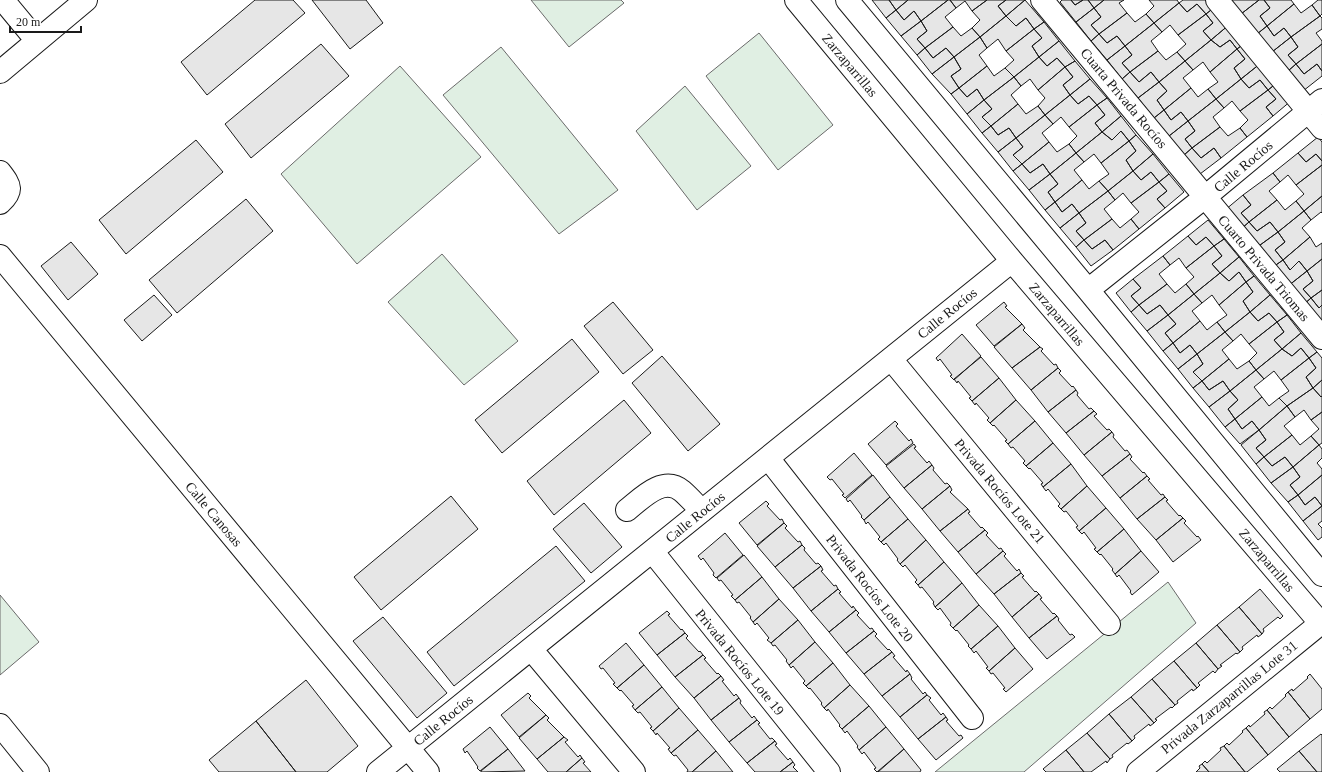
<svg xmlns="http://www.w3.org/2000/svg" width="1322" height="772" viewBox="0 0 1322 772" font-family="'Times New Roman',serif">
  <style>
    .green { fill: #e0efe3; stroke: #6a6a6a }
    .building { fill: #e6e6e6; stroke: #1a1a1a }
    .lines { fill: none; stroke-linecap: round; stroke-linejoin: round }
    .minor-casing { stroke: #1a1a1a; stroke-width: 24 }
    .minor { stroke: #fff; stroke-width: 22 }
    .labels { text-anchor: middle; stroke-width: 3; stroke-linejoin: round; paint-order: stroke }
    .street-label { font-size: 14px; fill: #1a1a1a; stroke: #fff }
  </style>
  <rect width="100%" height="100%" fill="#fff"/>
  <path class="green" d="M531,0H621L624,3L569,47Z
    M759,33L833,125L778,170L706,76Z
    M501,47L618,190L559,234L443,95Z
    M400,66L481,157L357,264L281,174Z
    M685,86L751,166L697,210L636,131Z
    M442,254L518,341L464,385L388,302Z
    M1168,582L1196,623L1024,772H935Z
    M0,595L39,642L0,675Z"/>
  <path class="building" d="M255,0H293L305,13L207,95L181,62Z
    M312,0H366L383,23L350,49Z
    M872,0H889L896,10L886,18Z
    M889,0H908L896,10Z
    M908,0H948L921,21L914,11L904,20L896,10Z
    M948,0H950L956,8L945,17L953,27L925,48L917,39L927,31L921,21Z
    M950,0H987L972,11L965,1L956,8Z
    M987,0H1006L998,6L1006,16L980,37L972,28L980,20L972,11Z
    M1006,0H1025L1006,16L998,6Z
    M1025,0L1044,22L1034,29L1026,18L1016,26L1006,16Z
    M1062,0H1071L1075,5L1083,0H1088L1094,8L1076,22L1060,2Z
    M1071,0H1083L1075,5Z
    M1088,0H1104L1094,8Z
    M1104,0H1124L1119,3L1127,13L1099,34L1091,25L1101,17L1094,8Z
    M1149,0H1177L1179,3L1154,23L1146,14L1154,6Z
    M1183,0H1210L1216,6L1206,14L1197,4L1187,12L1179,3Z
    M1229,0H1259L1241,14Z
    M1259,0H1264L1270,8L1260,16L1267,26L1257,34L1241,14Z
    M1264,0H1291L1294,4L1267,26L1260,16L1270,8Z
    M1318,0H1322V14L1320,16L1312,5Z
    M1179,3L1187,12L1197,4L1206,14L1178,35L1170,25L1162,32L1154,23Z
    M1294,4L1301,13L1312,5L1320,16L1291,37L1284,28L1274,36L1267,26Z
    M1216,6L1230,24L1211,40L1203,31L1213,23L1206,14Z
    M1094,8L1101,17L1091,25L1099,34L1091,41L1076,22Z
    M896,10L904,20L914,11L921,21L901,36L886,18Z
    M1127,13L1135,22L1146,14L1154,23L1125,46L1117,36L1107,43L1099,34Z
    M1206,14L1213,23L1203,31L1211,40L1185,61L1177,52L1186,44L1178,35Z
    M1006,16L1016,26L1026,18L1034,29L1006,51L998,39L987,48L980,37Z
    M1320,16L1322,18V29L1316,33L1322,41V44L1296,64L1288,55L1298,47L1291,37Z
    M921,21L927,31L917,39L925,48L917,55L901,36Z
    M1044,22L1059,41L1039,57L1032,46L1042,38L1034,29Z
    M1154,23L1162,32L1151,41L1158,51L1130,72L1122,63L1132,55L1125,46Z
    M1230,24L1245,43L1237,49L1230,40L1220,47L1211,40Z
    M1267,26L1274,36L1284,28L1291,37L1272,52L1257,34Z
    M953,27L961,36L972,28L980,37L954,57L946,48L933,58L925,48Z
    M1034,29L1042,38L1032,46L1039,57L1014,77L1005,68L1014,60L1006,51Z
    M1099,34L1107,43L1117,36L1125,46L1107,60L1091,41Z
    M980,37L987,48L979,55L987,66L959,88L951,76L961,69L954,57Z
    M1291,37L1298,47L1288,55L1296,64L1288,71L1272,52Z
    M1211,40L1220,47L1230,40L1237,49L1210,72L1203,62L1193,70L1185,61Z
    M1059,41L1075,61L1065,67L1057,58L1047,66L1039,57Z
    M1245,43L1261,63L1241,79L1234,68L1245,59L1237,49Z
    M321,44L349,76L251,158L225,124Z
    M1322,44V71L1317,64L1304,74L1296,64Z
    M1125,46L1132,55L1122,63L1130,72L1122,79L1107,60Z
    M925,48L933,58L946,48L954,57L932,74L917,55Z
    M1237,49L1245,59L1234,68L1241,79L1216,99L1208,89L1218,82L1210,72Z
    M1158,51L1166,60L1177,52L1185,61L1159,82L1151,72L1139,82L1130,72Z
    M954,57L961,69L951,76L959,88L951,94L932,74Z
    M1039,57L1047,66L1057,58L1065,67L1038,90L1030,79L1021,86L1014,77Z
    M1075,61L1090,79L1070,95L1063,85L1073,77L1065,67Z
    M1185,61L1193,70L1183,78L1191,88L1164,110L1157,100L1167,91L1159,82Z
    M1261,63L1278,82L1268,90L1260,80L1249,88L1241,79Z
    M1296,64L1304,74L1317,64L1322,71V76L1303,91L1288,71Z
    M987,66L994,76L1005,68L1014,77L984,100L977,89L967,97L959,88Z
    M1065,67L1073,77L1063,85L1070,95L1045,115L1038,106L1045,98L1038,90Z
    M1130,72L1139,82L1151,72L1159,82L1138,98L1122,79Z
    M1014,77L1021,86L1011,95L1018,104L991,126L982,117L992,109L984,100Z
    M1090,79L1107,98L1097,105L1089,96L1078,104L1070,95Z
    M1241,79L1249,88L1260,80L1268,90L1240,111L1232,101L1224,108L1216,99Z
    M1159,82L1167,91L1157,100L1164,110L1154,118L1138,98Z
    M1278,82L1292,100L1273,116L1266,107L1276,99L1268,90Z
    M959,88L967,97L977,89L984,100L967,114L951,94Z
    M1191,88L1198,97L1208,89L1216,99L1188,121L1181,112L1171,120L1164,110Z
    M1268,90L1276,99L1266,107L1273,116L1247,137L1240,128L1248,120L1240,111Z
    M1070,95L1078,104L1089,96L1097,105L1069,127L1061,117L1053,124L1045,115Z
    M1107,98L1121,116L1102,132L1095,123L1105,115L1097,105Z
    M1216,99L1224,108L1213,117L1220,127L1192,148L1185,139L1195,131L1188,121Z
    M984,100L992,109L982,117L991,126L982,133L967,114Z
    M1018,104L1026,114L1038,106L1045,115L1016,138L1009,128L998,135L991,126Z
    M1097,105L1105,115L1095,123L1102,132L1076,153L1069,144L1077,136L1069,127Z
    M1164,110L1171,120L1181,112L1188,121L1169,136L1154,118Z
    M1045,115L1053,124L1042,133L1049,142L1022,164L1013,155L1023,147L1016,138Z
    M1121,116L1136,135L1129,141L1121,131L1112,140L1102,132Z
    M1188,121L1195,131L1185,139L1192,148L1184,155L1169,136Z
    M991,126L998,135L1009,128L1016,138L998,152L982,133Z
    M1220,127L1228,136L1240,128L1247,137L1221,158L1214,148L1201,158L1192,148Z
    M1121,131L1129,141L1101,163L1094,154L1084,162L1076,153L1102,132L1112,140Z
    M1136,135L1153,154L1133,171L1126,160L1136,151L1129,141Z
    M1318,137L1322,142V161L1316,154L1306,162L1298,153Z
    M1016,138L1023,147L1013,155L1022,164L1013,171L998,152Z
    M196,140L223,172L126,254L99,220Z
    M1129,141L1136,151L1126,160L1133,171L1108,191L1099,181L1109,174L1101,163Z
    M1049,142L1057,152L1069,144L1076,153L1050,174L1043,164L1030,173L1022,164Z
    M1192,148L1201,158L1214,148L1221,158L1200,174L1184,155Z
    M1076,153L1084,162L1074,170L1082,180L1055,202L1048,192L1058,184L1050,174Z
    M1298,153L1306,162L1316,154L1322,161V165L1296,185L1288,175L1280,182L1273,173Z
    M1153,154L1169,174L1159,182L1151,172L1141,180L1133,171Z
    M1022,164L1030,173L1043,164L1050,174L1029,190L1013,171Z
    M1322,165V196L1304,211L1296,201L1304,194L1296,185Z
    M1133,171L1141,180L1151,172L1159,182L1131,203L1123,193L1115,200L1108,191Z
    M1273,173L1280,182L1269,191L1277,200L1249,222L1241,213L1251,205L1243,195Z
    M1050,174L1058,184L1048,192L1055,202L1045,210L1029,190Z
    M1169,174L1184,192L1165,208L1157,199L1167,191L1159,182Z
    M1082,180L1089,189L1099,181L1108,191L1079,213L1072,204L1062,212L1055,202Z
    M1159,182L1167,191L1157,199L1165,208L1139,229L1131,219L1139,212L1131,203Z
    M1108,191L1115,200L1104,209L1112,219L1084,240L1076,231L1086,223L1079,213Z
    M1243,195L1251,205L1241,213L1249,222L1241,229L1225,210Z
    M1322,196V213L1321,212L1311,220L1304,211Z
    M246,199L273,231L177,313L149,280Z
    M1277,200L1285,210L1296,201L1304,211L1278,232L1270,222L1257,231L1249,222Z
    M1055,202L1062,212L1072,204L1079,213L1060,228L1045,210Z
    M1304,211L1311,220L1302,228L1310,237L1283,260L1275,250L1285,242L1278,232Z
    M1079,213L1086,223L1076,231L1084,240L1076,247L1060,228Z
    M1112,219L1120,228L1131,219L1139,229L1113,250L1105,240L1092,249L1084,240Z
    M1208,220L1224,239L1214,246L1206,237L1196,245L1188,236Z
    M1249,222L1257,231L1270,222L1278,232L1256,248L1241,229Z
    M1278,232L1285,242L1275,250L1283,260L1273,267L1256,248Z
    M1188,236L1196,245L1206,237L1214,246L1186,268L1179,258L1170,265L1163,256Z
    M1310,237L1316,247L1322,243V259L1307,271L1299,261L1290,270L1283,260Z
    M1224,239L1239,257L1220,273L1212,264L1222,256L1214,246Z
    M1084,240L1092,249L1105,240L1113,250L1091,266L1076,247Z
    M71,242L98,274L68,300L41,266Z
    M1214,246L1222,256L1212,264L1220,273L1194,294L1186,284L1194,277L1186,268Z
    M1163,256L1170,265L1159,274L1167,284L1139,305L1131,296L1141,288L1133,279Z
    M1239,257L1254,276L1246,282L1239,272L1229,281L1220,273Z
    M1322,259V290L1311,298L1303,289L1313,281L1307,271Z
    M1283,260L1290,270L1299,261L1307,271L1288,286L1273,267Z
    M1307,271L1313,281L1303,289L1311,298L1303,305L1288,286Z
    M1239,272L1246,282L1219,305L1212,295L1202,303L1194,294L1220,273L1229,281Z
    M1254,276L1270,295L1250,312L1243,301L1253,292L1246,282Z
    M1133,279L1141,288L1131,296L1139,305L1131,312L1116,293Z
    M1246,282L1253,292L1243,301L1250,312L1225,332L1217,322L1227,315L1219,305Z
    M1167,284L1175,293L1186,284L1194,294L1168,315L1160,305L1147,314L1139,305Z
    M1322,290V305L1319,308L1311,298Z
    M1194,294L1202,303L1192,311L1200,321L1173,343L1165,333L1176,324L1168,315Z
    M154,295L172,315L142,341L124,320Z
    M1270,295L1287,315L1277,322L1269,313L1258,321L1250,312Z
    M1311,298L1319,308L1322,305V321L1303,305Z
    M613,302L653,350L623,374L584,326Z
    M1004,302L1007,306L1005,307L1022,324L994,346L976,325Z
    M1139,305L1147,314L1160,305L1168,315L1147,331L1131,312Z
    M1250,312L1258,321L1269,313L1277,322L1249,344L1241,334L1233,341L1225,332Z
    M1168,315L1176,324L1165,333L1173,343L1163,351L1147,331Z
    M1287,315L1301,333L1282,349L1274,340L1284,332L1277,322Z
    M1200,321L1207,330L1217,322L1225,332L1197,354L1190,345L1180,353L1173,343Z
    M1277,322L1284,332L1274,340L1282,349L1256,370L1249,361L1257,353L1249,344Z
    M1022,324L1025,328L1023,330L1040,347L1012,368L994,347Z
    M1225,332L1233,341L1222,350L1229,359L1202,381L1193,372L1203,364L1197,354Z
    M1301,333L1317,352L1309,358L1301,348L1292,356L1282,349Z
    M962,334L981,356L954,380L950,376L952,375L940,359L938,361L936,358Z
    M572,339L599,372L502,453L475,420Z
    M1173,343L1180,353L1190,345L1197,354L1178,369L1163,351Z
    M1040,347L1043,349L1041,351L1054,365L1056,364L1058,368L1031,390L1012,368Z
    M1301,348L1309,358L1281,380L1274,371L1264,379L1256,370L1282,349L1292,356Z
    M1317,352L1322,358V380L1313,388L1306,377L1316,368L1309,358Z
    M1197,354L1203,364L1193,372L1202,381L1193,388L1178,369Z
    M662,356L720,424L688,451L632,383Z
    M981,357L999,378L972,401L969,398L971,397L958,381L957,383L954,379Z
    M1309,358L1316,368L1306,377L1313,388L1287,406L1279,398L1289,391L1281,380Z
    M1229,359L1237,369L1249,361L1256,370L1230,391L1223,381L1209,390L1202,381Z
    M1058,368L1061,371L1059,373L1072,387L1073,386L1076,390L1048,412L1031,390Z
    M1256,370L1264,379L1254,387L1262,397L1235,419L1228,409L1238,400L1230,391Z
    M999,378L1016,400L990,423L987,420L989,418L976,403L975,405L972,401Z
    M1322,380V396L1321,397L1313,388Z
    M1202,381L1209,390L1223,381L1230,391L1209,407L1193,388Z
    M1313,388L1321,397L1322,396V412L1311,420L1304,410L1295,417L1287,406Z
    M1076,390L1078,393L1077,395L1089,409L1091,408L1094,411L1066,433L1048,412Z
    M1230,391L1238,400L1228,409L1235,419L1225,427L1209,407Z
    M1262,397L1269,406L1279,398L1287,406L1259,430L1252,421L1242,429L1235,419Z
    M624,400L651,433L554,515L527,481Z
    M1016,400L1035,421L1008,444L1005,441L1007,440L994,425L993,426L990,423Z
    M1287,406L1295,417L1284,426L1292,435L1264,457L1256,448L1266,440L1259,430Z
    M1094,411L1097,414L1094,416L1107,430L1109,429L1112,432L1084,455L1066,433Z
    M1322,412V443L1319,445L1311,436L1319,429L1311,420Z
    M1235,419L1242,429L1252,421L1259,430L1240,444L1225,427Z
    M895,421L898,424L896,426L909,441L911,439L913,443L886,465L868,444Z
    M1035,421L1053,443L1026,466L1023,463L1025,461L1013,447L1011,448L1008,444Z
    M1259,430L1266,440L1256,448L1264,457L1256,464L1241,445Z
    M1112,432L1114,435L1113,437L1125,451L1127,450L1130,454L1102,476L1084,455Z
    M1292,435L1300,445L1311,436L1319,445L1293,467L1285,457L1272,466L1264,457Z
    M1053,443L1071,464L1043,487L1041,484L1043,483L1030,468L1029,469L1026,466Z
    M914,444L916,447L914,448L927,463L929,461L932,465L904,488L886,466Z
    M1319,445L1322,449V458L1317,463L1322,469V475L1298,495L1290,485L1300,477L1293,467Z
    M854,453L872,475L845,498L842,495L844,494L832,479L830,480L827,477Z
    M1130,454L1132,457L1130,459L1143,473L1144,472L1147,476L1120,498L1102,476Z
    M1264,457L1272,466L1285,457L1293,467L1271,483L1256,464Z
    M1071,464L1087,486L1061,509L1058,506L1060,504L1048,489L1046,491L1043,487Z
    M932,465L934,468L933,470L945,484L947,483L950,486L922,509L904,488Z
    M1293,467L1300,477L1290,485L1298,495L1288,502L1271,483Z
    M873,475L890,497L864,520L861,517L862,516L850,500L848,502L846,499Z
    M1322,475V506L1315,497L1305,505L1298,495Z
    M1147,476L1150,479L1148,480L1161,495L1163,494L1165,497L1137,519L1120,498Z
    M950,486L952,490L950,492L968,509L940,531L922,509Z
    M1087,486L1106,508L1079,531L1076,527L1078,526L1066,511L1064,512L1061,509Z
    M1298,495L1305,505L1315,497L1322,506L1303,521L1288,502Z
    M451,496L478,529L381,610L354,577Z
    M890,497L908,519L881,542L878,539L880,537L868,522L866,524L864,520Z
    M1165,497L1168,500L1166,501L1179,516L1180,515L1183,518L1156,540L1137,519Z
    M766,501L769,504L767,506L780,520L782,519L784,523L757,545L739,523Z
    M584,503L622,547L591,573L553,529Z
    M1322,506V521L1318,524L1322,528V537L1318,540L1303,521Z
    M1106,508L1124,529L1097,552L1094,549L1096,548L1084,532L1082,534L1079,531Z
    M968,509L970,512L968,513L981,528L982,527L985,530L958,552L940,531Z
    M1183,518L1186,521L1184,523L1197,537L1198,536L1201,540L1173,562L1156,540Z
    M908,519L926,540L900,564L897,560L898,559L886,543L884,545L881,542Z
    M784,523L787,526L785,528L798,542L800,541L802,545L775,567L757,546Z
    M1124,529L1141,551L1115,574L1112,570L1113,569L1101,554L1100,555L1097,552Z
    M985,530L988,533L986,535L999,549L1001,548L1003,551L976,574L958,552Z
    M725,533L743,555L716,578L713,575L714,573L703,558L701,560L698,556Z
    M926,540L944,562L918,585L915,582L917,580L905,565L903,567L900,564Z
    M802,545L805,548L804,550L816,564L818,563L821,566L793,588L775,567Z
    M556,546L585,581L454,686L427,652Z
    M1003,551L1006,554L1004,556L1017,571L1019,569L1021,573L994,594L976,574Z
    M1141,551L1159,572L1132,595L1130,592L1131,591L1119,575L1117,577L1115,574Z
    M744,555L762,577L735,600L731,596L733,595L721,580L719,581L717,578Z
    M944,562L962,583L935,607L933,603L934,602L922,587L920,588L918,585Z
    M821,566L823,570L821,571L834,586L836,585L838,589L811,611L793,588Z
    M1021,573L1024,576L1022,577L1035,592L1036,591L1039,594L1012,617L994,594Z
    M762,577L779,599L753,622L750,618L751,617L739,602L737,603L735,600Z
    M962,583L979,605L953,628L950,625L951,623L940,608L938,610L935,607Z
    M838,589L841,592L839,593L852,608L853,606L856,610L829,632L811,611Z
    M1260,589L1283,616L1280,619L1278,617L1263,629L1264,631L1262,634L1239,607Z
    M1039,594L1042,598L1040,599L1053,614L1054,613L1057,616L1029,638L1012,617Z
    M779,599L798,620L771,643L767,640L769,638L757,623L755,625L753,622Z
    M979,605L998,626L971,649L968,646L969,645L957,630L956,631L953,628Z
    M1239,607L1262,634L1258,637L1257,635L1242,647L1243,649L1240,652L1217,625Z
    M856,610L859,613L857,615L870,629L872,628L874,631L846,653L829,632Z
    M667,611L670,614L668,615L681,630L682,629L685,633L657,655L639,633Z
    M1057,616L1059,619L1058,620L1070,635L1072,634L1075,637L1047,659L1029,638Z
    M383,617L447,693L417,718L353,641Z
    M798,620L815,642L789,665L786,661L787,660L775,645L773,646L771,643Z
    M1217,625L1240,652L1237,654L1236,653L1220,665L1222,666L1218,669L1196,643Z
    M998,626L1015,648L989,671L986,668L988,667L976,651L974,653L971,649Z
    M874,631L877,634L875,636L888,650L889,649L892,652L864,674L846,653Z
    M685,633L688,636L686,638L699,652L700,651L703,655L675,677L657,655Z
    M815,642L833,663L806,686L803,683L805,681L793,666L791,668L789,665Z
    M626,643L644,665L617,688L613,684L615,683L603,668L601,669L599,666Z
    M1196,643L1218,669L1215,673L1213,671L1198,683L1200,685L1197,688L1174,661Z
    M1015,648L1033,669L1006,692L1003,689L1005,688L993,673L991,674L989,671Z
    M892,652L895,656L893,657L906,672L907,670L910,674L882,696L864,674Z
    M703,655L706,658L704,659L717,674L718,673L721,676L694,698L675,677Z
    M1174,661L1197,688L1193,691L1192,689L1177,701L1178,703L1175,705L1152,679Z
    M833,663L850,685L824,708L821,704L822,703L810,688L809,689L806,686Z
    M644,665L662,687L635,710L632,706L634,705L621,690L620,691L617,688Z
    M910,674L912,678L911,679L923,694L925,692L927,695L900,717L882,696Z
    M1310,674L1322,689V709L1310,719L1288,692L1292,689L1293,691L1308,678L1307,677Z
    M721,676L724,680L722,681L734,696L736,694L739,698L711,720L694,698Z
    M1152,679L1175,705L1172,708L1171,707L1155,719L1157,720L1154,723L1131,697Z
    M306,680L358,746L327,772H296L256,721Z
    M850,685L869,706L842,729L839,726L840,725L828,709L827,711L824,708Z
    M662,687L679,708L653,731L650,728L652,727L640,712L638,713L635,710Z
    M1288,692L1310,719L1289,737L1267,710L1270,707L1272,709L1286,696L1285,695Z
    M528,693L531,696L529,698L546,715L519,737L501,715Z
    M927,695L931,698L929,700L941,715L943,713L946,717L918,739L900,717Z
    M1131,697L1154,723L1150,726L1149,724L1134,736L1135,738L1132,741L1109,714Z
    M739,698L741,701L740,703L752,718L754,716L757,720L729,742L711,720Z
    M869,706L886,727L859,750L857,747L858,746L847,731L845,733L842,729Z
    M679,708L698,730L671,753L668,749L670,748L657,733L656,735L653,731Z
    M1267,710L1289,737L1268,755L1246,728L1249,725L1250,727L1265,714L1264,712Z
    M1109,714L1132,741L1128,744L1127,743L1112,755L1113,757L1110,759L1087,733Z
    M546,715L549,718L547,720L564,737L537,759L519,738Z
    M946,717L948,720L946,721L959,736L961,735L963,738L936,760L918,739Z
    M757,720L760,723L758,724L770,739L772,738L775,741L747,763L729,742Z
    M256,721L296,772H219L209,760Z
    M490,727L508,749L480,771L477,768L478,767L467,751L465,753L463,749Z
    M886,727L904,749L877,772L874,769L876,768L864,752L862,754L859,750Z
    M1246,728L1268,755L1247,772H1245L1224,746L1227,743L1229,745L1243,732L1242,731Z
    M698,730L716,751L692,772H687L688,770L676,755L674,756L671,753Z
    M1087,733L1110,759L1107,763L1106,761L1091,772H1084L1066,750Z
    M1321,734L1322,735V772H1317L1299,751Z
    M564,737L568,740L565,742L578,757L580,755L582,758L566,772H548L537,759Z
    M775,741L777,744L775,745L788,760L790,758L793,762L780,772H755L747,763Z
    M1224,746L1245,772H1209L1202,764L1205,761L1207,763L1221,750L1220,748Z
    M508,749L525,771L481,772V771Z
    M904,749L921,770L920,772H878Z
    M1066,750L1084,772H1046L1043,769Z
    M716,751L733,772H692Z
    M1299,751L1317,772H1280L1277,769Z
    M582,758L585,762L583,763L591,772H566Z
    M793,762L795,765L793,767L798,772H780Z
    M1202,764L1209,772H1196L1200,768L1199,766Z"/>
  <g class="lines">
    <g class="minor-casing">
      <path id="minor" d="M3,0L37,41
        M796,0L1012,261L1322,625
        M847,0L1088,290L1322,575
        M1042,0L1322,338
        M1217,0L1322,128
        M0,72L86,0
        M0,172C11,186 13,191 0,203
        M0,256L428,772
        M1088,290L1205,197L1322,100
        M891,359L1109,624
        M768,458L972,718
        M627,510C641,499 663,475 682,491C689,497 695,504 702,511
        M652,551L829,772
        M531,649L634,772
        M0,725L38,772
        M378,772L1012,261
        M1138,772L1321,623"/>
    </g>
    <use href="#minor" class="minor"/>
  </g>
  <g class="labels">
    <g class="street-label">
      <text transform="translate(850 65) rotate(50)" y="5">Zarzaparrillas</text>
      <text transform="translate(1124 98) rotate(50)" y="5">Cuarta Privada Rocíos</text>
      <text transform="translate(1243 166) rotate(-40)" y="5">Calle Rocíos</text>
      <text transform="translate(1264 268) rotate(50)" y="5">Cuarto Privada Triomas</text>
      <text transform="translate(947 313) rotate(-39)" y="5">Calle Rocíos</text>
      <text transform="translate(1057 314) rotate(50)" y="5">Zarzaparrillas</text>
      <text transform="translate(1000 491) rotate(50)" y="5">Privada Rocíos Lote 21</text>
      <text transform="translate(214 514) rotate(50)" y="5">Calle Canosas</text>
      <text transform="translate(695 517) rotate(-39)" y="5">Calle Rocíos</text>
      <text transform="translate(1267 560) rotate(50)" y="5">Zarzaparrillas</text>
      <text transform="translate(870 588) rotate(52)" y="5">Privada Rocíos Lote 20</text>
      <text transform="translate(740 662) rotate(51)" y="5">Privada Rocíos Lote 19</text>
      <text transform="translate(1229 697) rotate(-39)" y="5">Privada Zarzaparrillas Lote 31</text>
      <text transform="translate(443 720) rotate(-39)" y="5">Calle Rocíos</text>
    </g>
  </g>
  <path d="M10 26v6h71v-6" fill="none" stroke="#1a1a1a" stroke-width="2"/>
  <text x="16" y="26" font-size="12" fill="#1a1a1a" stroke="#ffffff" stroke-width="3" paint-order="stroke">20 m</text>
</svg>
